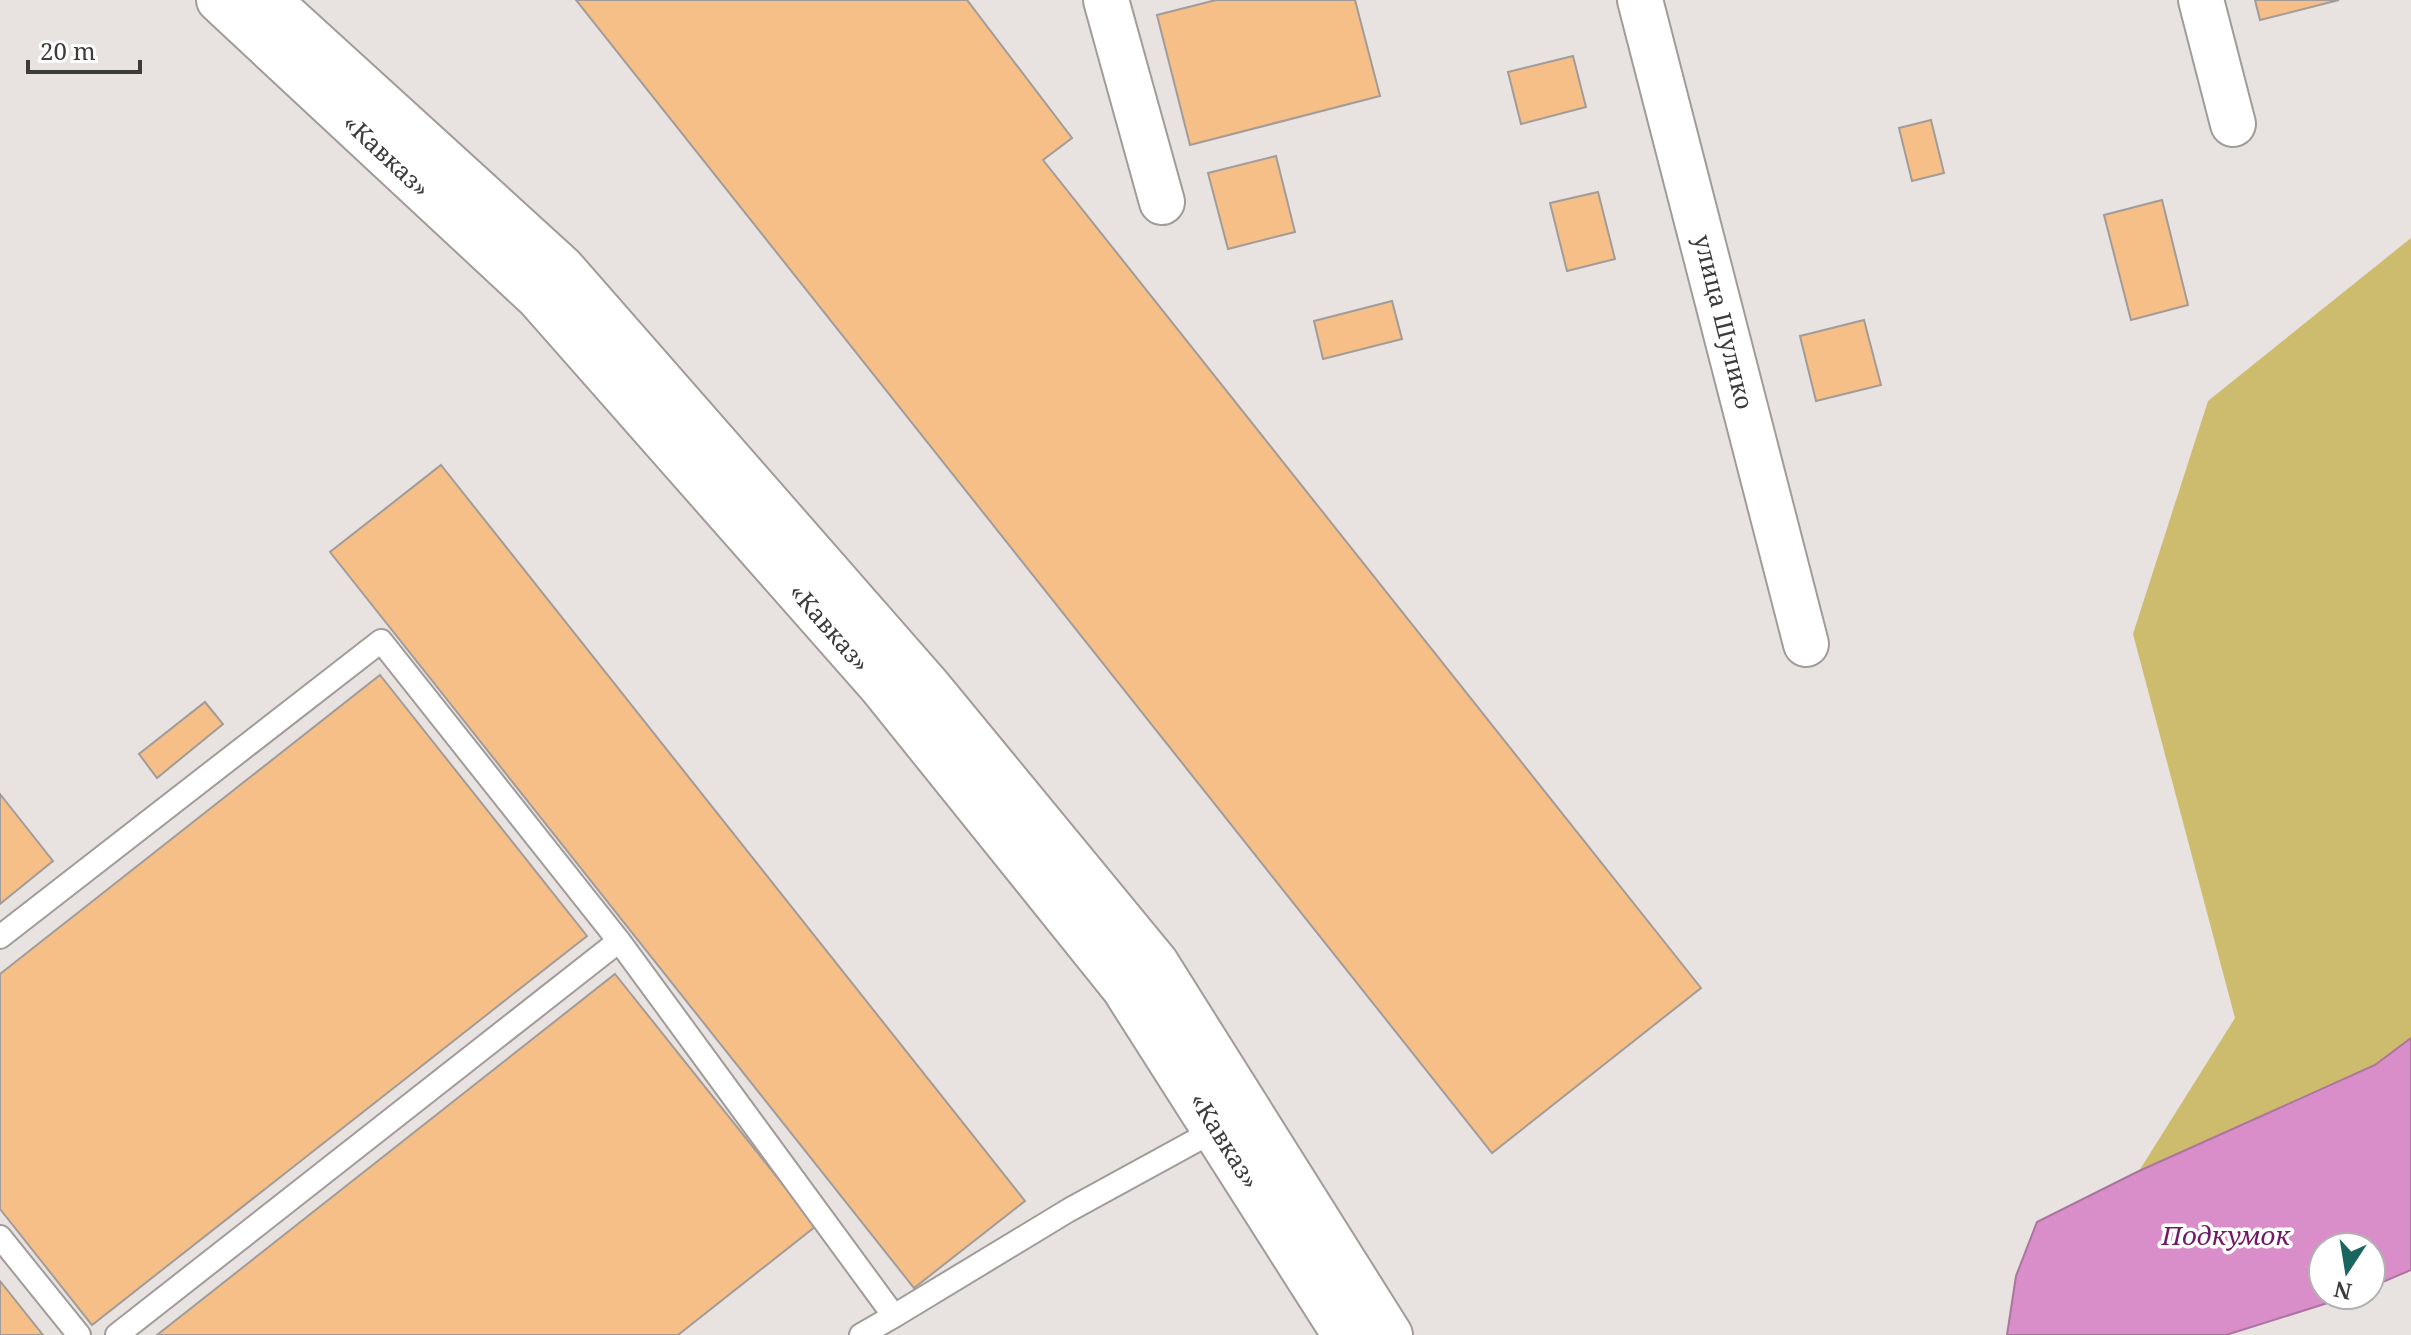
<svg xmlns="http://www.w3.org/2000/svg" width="2411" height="1335" viewBox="0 0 2411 1335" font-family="'Noto Serif',serif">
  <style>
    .green { fill: #cebc6e }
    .water { fill: #da8ec9; stroke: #ab759e; stroke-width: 2 }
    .building { fill: #f6bf87; stroke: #a19c99; stroke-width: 2 }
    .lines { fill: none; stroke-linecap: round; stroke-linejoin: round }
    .service-casing { stroke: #a19b9a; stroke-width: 26 }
    .minor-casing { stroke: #a19b9a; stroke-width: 48 }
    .primary-casing { stroke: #a19b9a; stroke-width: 48 }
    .service { stroke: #fff; stroke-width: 22 }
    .minor { stroke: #fff; stroke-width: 44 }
    .primary { stroke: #fff; stroke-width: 44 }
    .labels { text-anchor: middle; stroke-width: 7; stroke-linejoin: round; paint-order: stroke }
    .street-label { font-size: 24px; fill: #3e3c3b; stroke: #fff }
    .water-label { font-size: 26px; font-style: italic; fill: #721864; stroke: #fff }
  </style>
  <rect width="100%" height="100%" fill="#e8e2e0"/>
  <path class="green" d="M2411,238V1038L2375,1065L2139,1171L2235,1018L2133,634L2208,401Z"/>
  <path class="water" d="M2411,1038V1270L2371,1287V1247H2323V1295H2353L2226,1335H2007L2016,1276L2037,1222L2139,1171L2375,1065Z"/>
  <path class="building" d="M576,0H967L1072,138L1043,160L1701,988L1492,1153Z
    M1216,0H1355L1380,96L1190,145L1157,15Z
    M2255,0H2339L2260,20Z
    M1573,56L1586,107L1521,124L1508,72Z
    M1931,120L1944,173L1912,181L1899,128Z
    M1276,156L1295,232L1228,249L1208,173Z
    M1598,192L1615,259L1567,271L1550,203Z
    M2162,200L2188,305L2131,320L2104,215Z
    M1392,301L1402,339L1323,359L1314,321Z
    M1864,320L1881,385L1816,401L1800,336Z
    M441,465L1025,1201L914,1288L330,552Z
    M380,675L587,936L92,1325L0,1209V974Z
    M205,702L223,724L157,778L139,754Z
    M0,794L53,861L0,904Z
    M615,974L816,1226L678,1335H157Z
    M0,1281L43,1335H0Z"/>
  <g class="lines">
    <g class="service-casing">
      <path id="service" d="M0,937L381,641L619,941L894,1316L1069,1210L1217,1129
        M0,1237L79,1335
        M117,1335L619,941
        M861,1335L894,1316"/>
    </g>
    <g class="minor-casing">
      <path id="minor" d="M1106,0L1162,202
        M1640,0L1806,644
        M2201,0L2233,124"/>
    </g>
    <g class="primary-casing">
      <path id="primary" d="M219,0L538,297L881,686L1124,988L1345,1335
        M268,0L562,268L928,686L1156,963L1390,1335"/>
    </g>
    <use href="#service" class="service"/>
    <use href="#minor" class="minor"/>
    <use href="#primary" class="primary"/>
  </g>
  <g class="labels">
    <g class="street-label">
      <text transform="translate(386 156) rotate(43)" y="8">«Кавказ»</text>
      <text transform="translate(1723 322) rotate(76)" y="8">улица Шулико</text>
      <text transform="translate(829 628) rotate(49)" y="8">«Кавказ»</text>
      <text transform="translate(1224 1141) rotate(58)" y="8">«Кавказ»</text>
    </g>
    <g class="water-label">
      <text x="2226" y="1245">Подкумок</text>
    </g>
  </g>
  <g transform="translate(2347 1271) rotate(192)"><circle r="38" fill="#ffffff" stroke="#b2b1b1" stroke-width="2"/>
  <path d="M0-6L14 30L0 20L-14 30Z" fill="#196660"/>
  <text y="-12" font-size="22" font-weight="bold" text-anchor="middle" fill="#3e3c3b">N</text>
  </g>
  <path d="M28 60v12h112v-12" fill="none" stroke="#3e3c3b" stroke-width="4"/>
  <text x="40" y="60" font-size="24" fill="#3e3c3b" stroke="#ffffff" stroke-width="6" paint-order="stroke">20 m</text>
</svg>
